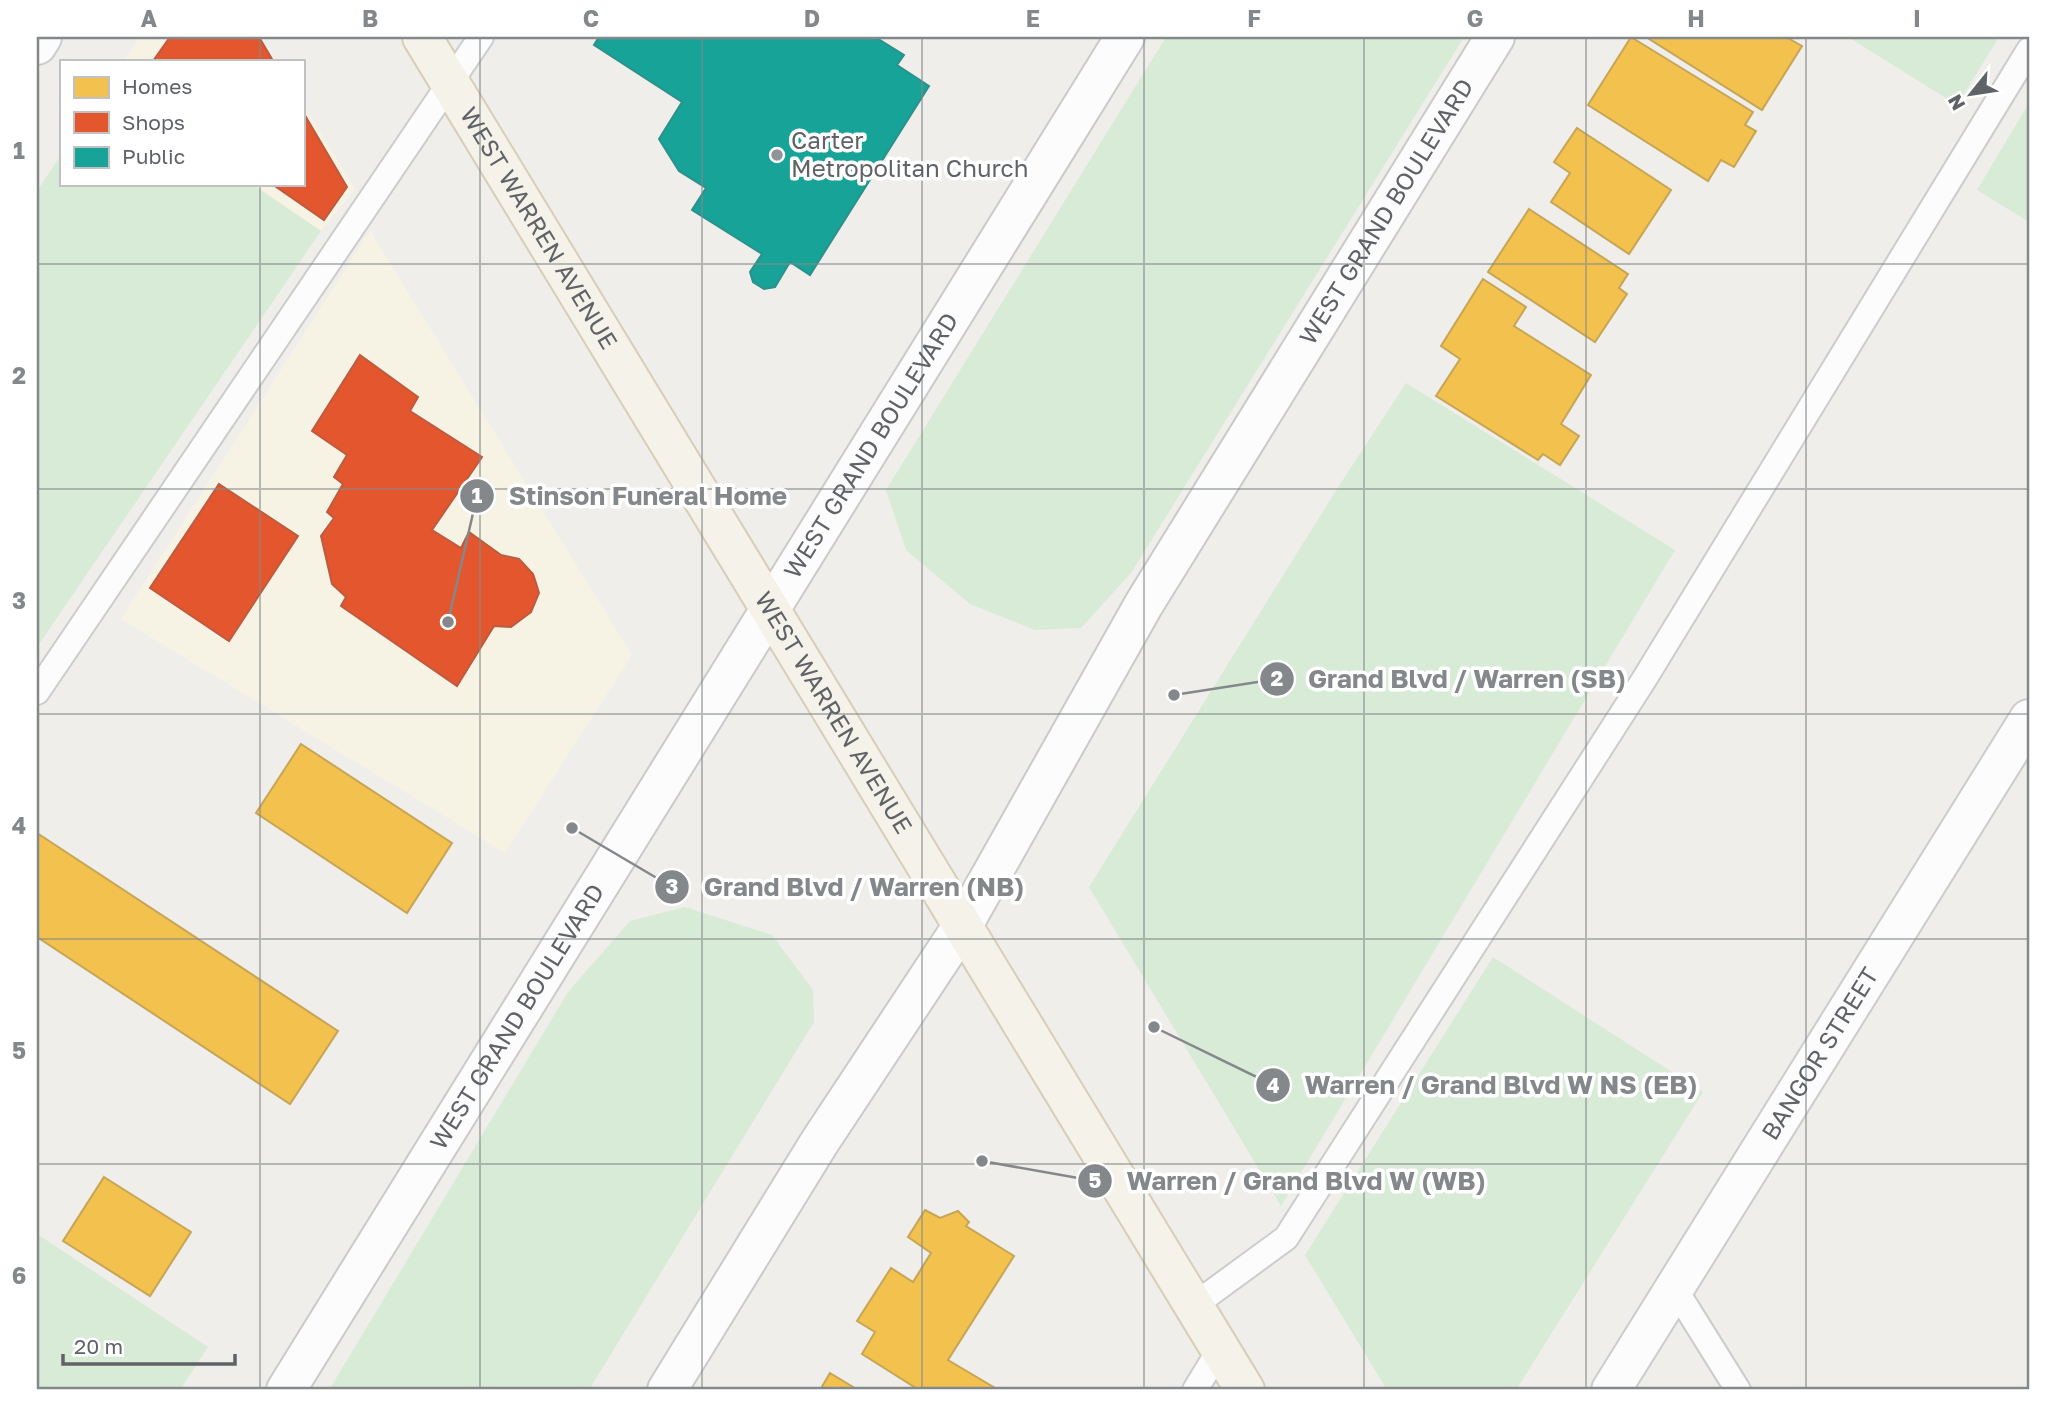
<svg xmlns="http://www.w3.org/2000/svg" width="2066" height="1427" viewBox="0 0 2066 1427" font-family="'Golos Text',sans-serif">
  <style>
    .commercial { fill: #f7f3e4 }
    .green { fill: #d8ebd6 }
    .homes { fill: #f2c14e; stroke: #c6a556; stroke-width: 2 }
    .shops { fill: #e4572e; stroke: #bc5b3f; stroke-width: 2 }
    .public { fill: #17a398; stroke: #2d908a; stroke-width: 2 }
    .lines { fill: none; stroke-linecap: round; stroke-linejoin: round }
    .lane-casing { stroke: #cbcccc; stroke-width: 28 }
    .street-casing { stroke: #cbcccc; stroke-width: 42 }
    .secondary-casing { stroke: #cacacb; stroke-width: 42 }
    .primary-casing { stroke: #d7ceb8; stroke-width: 42 }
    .lane { stroke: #fdfcfc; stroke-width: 24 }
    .street { stroke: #fdfcfc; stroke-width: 38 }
    .secondary { stroke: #fdfcfc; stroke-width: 38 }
    .primary { stroke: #f4f2e9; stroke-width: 38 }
    .grid { fill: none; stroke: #84888a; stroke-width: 2; stroke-opacity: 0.55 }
    .poi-dot { fill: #919496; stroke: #fff; stroke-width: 2.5 }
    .labels { text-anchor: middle; stroke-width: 7; stroke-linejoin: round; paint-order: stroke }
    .poi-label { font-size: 24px; fill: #5f6368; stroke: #fff; text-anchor: start }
    .street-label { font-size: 24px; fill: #5f6368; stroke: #fff }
    .leader { fill: none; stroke: #84888a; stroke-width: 2.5 }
    .callout-dot { fill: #84888a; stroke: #fff; stroke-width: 2.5 }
    .mark-label { font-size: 21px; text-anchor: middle; font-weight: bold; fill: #fff }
    .callout-label { font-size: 26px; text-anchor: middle; font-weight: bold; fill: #84888a; stroke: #fff; stroke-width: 7; stroke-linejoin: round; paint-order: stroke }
    .neatline { fill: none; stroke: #84888a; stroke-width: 2.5 }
    .grid-label { font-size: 23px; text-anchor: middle; font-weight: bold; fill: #84888a }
  </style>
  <rect width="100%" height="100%" fill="#efeeea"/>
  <path class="commercial" d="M140,37H261L276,61H124Z
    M303,104L355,189L321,231L252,184H303Z
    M370,231L632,655L505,853L121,619Z"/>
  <path class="green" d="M1166,37H1464L1131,573L1081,628L1035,630L970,604L906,550L886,490Z
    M1848,37H1999L1957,105Z
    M2029,103V222L1977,190Z
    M61,155V184H252L321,231L37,647V191Z
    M1406,383L1675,550L1281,1206L1089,887L1337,489Z
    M685,907L772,935L813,990L814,1022L589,1390H329L568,992L630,921Z
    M1493,957L1703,1092L1516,1390H1387L1305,1255Z
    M37,1234L208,1347L180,1390H37Z"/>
  <path class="homes" d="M1631,37L1753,112L1745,125L1756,131L1734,167L1721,160L1708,181L1588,105Z
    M1646,37H1786L1802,46L1762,110Z
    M1577,128L1671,190L1629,254L1551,202L1570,173L1554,162Z
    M1529,209L1628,274L1619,288L1627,294L1595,342L1488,272Z
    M1483,279L1526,307L1514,326L1591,375L1561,424L1579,436L1560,465L1543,454L1538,460L1436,396L1460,359L1441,346Z
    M301,744L452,843L407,913L256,813Z
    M37,833L338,1031L290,1104L37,937Z
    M104,1177L191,1232L150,1296L63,1241Z
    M925,1210L940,1218L958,1211L969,1222L966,1226L1014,1256L948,1360L995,1388L993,1390H919L862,1354L875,1332L857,1321L891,1268L913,1282L931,1253L908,1237Z
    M830,1373L858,1390H820Z"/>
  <path class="shops" d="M170,37H259L272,59L271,61H153Z
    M303,112L347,187L324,220L272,184H303Z
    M360,355L418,397L410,411L482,457L432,530L461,548L469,532L501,555L519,559L533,574L536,583L539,593L531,612L511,627L494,626L457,686L341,606L346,597L332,584L321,536L334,518L327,512L343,484L334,477L347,455L312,431Z
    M219,484L298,536L229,641L150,588Z"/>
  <path class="public" d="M599,37H875L904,55L897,65L929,86L810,275L790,262L775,287L764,289L753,282L750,272L762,254L692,210L706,188L679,171L659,139L682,102L594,45Z"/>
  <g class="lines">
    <g class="lane-casing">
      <path id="lane" d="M37,692L481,37
        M1675,1289L1738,1390
        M1193,1306L1286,1238L1645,678L2029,50
        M1195,1390L1220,1349"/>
    </g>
    <g class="street-casing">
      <g id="street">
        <path d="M37,45L42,37"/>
        <path id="s1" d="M1611,1390L2029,719"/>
      </g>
    </g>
    <g class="secondary-casing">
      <g id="secondary">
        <path id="s2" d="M286,1390L1125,37"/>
        <path id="s3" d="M667,1390L819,1143L963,925L1144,604L1495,37"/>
      </g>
    </g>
    <g class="primary-casing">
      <g id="primary">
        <path id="s4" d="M422,37L1245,1390"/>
      </g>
    </g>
    <use href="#lane" class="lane"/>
    <use href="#street" class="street"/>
    <use href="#secondary" class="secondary"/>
    <use href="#primary" class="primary"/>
  </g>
  <path class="grid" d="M260,37V61M480,37V1390M702,37V1390M922,37V1390M1144,37V1390M1364,37V1390M1586,37V1390M1806,37V1390M260,184V1390M37,264H2029M37,489H2029M37,714H2029M37,939H2029M37,1164H2029"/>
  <circle class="poi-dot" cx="777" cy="155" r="7"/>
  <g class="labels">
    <g class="poi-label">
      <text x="791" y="149">Carter<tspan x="791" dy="28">Metropolitan Church</tspan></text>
    </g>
    <g class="street-label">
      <text dy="8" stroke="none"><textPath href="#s3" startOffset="1381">WEST GRAND BOULEVARD</textPath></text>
      <text dy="8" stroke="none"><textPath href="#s4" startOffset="224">WEST WARREN AVENUE</textPath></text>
      <text dy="8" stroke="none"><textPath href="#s2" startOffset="1111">WEST GRAND BOULEVARD</textPath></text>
      <text dy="8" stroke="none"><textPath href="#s4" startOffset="791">WEST WARREN AVENUE</textPath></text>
      <text dy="8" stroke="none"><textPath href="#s2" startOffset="439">WEST GRAND BOULEVARD</textPath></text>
      <text dy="8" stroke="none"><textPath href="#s1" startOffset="396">BANGOR STREET</textPath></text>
    </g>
  </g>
  <path class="leader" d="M448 622L477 496M1174 695L1277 679M572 828L672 887M1154 1027L1273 1085M982 1161L1095 1181"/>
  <g class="callout-dot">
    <circle cx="448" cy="622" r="7"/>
    <circle cx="1174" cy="695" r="7"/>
    <circle cx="572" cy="828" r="7"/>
    <circle cx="1154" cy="1027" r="7"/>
    <circle cx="982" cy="1161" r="7"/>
    <circle cx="477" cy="496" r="18"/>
    <circle cx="1277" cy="679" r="18"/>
    <circle cx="672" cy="887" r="18"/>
    <circle cx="1273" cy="1085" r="18"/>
    <circle cx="1095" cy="1181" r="18"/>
  </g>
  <g class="mark-label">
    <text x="477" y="503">1</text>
    <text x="1277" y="686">2</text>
    <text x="672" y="894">3</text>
    <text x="1273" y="1093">4</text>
    <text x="1095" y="1188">5</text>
  </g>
  <g class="callout-label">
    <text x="648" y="505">Stinson Funeral Home</text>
    <text x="1467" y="688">Grand Blvd / Warren (SB)</text>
    <text x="864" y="896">Grand Blvd / Warren (NB)</text>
    <text x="1501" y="1094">Warren / Grand Blvd W NS (EB)</text>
    <text x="1306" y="1190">Warren / Grand Blvd W (WB)</text>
  </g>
  <rect width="2066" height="1427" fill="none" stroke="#ffffff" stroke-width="77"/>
  <rect x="60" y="60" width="245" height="126" fill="#ffffff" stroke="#bfc1c3" stroke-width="2"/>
  <rect x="74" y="77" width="35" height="21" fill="#f2c14e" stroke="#bfc1c3" stroke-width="2"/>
  <text x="122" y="94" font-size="21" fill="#5f6368">Homes</text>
  <rect x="74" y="112" width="35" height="21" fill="#e4572e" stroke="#bfc1c3" stroke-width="2"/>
  <text x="122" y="130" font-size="21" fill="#5f6368">Shops</text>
  <rect x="74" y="147" width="35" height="21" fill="#17a398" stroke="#bfc1c3" stroke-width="2"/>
  <text x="122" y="164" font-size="21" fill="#5f6368">Public</text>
  <g transform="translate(1971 94) rotate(240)" stroke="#ffffff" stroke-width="5" paint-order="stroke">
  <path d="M0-5L12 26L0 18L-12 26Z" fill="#5f6368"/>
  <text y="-10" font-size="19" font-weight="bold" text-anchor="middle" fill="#5f6368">N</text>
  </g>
  <path d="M63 1354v10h172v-10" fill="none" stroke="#5f6368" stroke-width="3.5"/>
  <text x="74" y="1354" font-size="21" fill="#5f6368" stroke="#ffffff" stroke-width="5" paint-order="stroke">20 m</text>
  <rect x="38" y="38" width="1990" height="1350" class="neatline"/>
  <g class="grid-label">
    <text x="149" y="27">A</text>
    <text x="370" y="27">B</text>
    <text x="591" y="27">C</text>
    <text x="812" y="27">D</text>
    <text x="1033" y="27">E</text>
    <text x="1254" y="27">F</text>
    <text x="1475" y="27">G</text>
    <text x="1696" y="27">H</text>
    <text x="1917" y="27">I</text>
    <text x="19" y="159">1</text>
    <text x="19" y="384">2</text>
    <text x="19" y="609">3</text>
    <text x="19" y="834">4</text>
    <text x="19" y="1059">5</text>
    <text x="19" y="1284">6</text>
  </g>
</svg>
